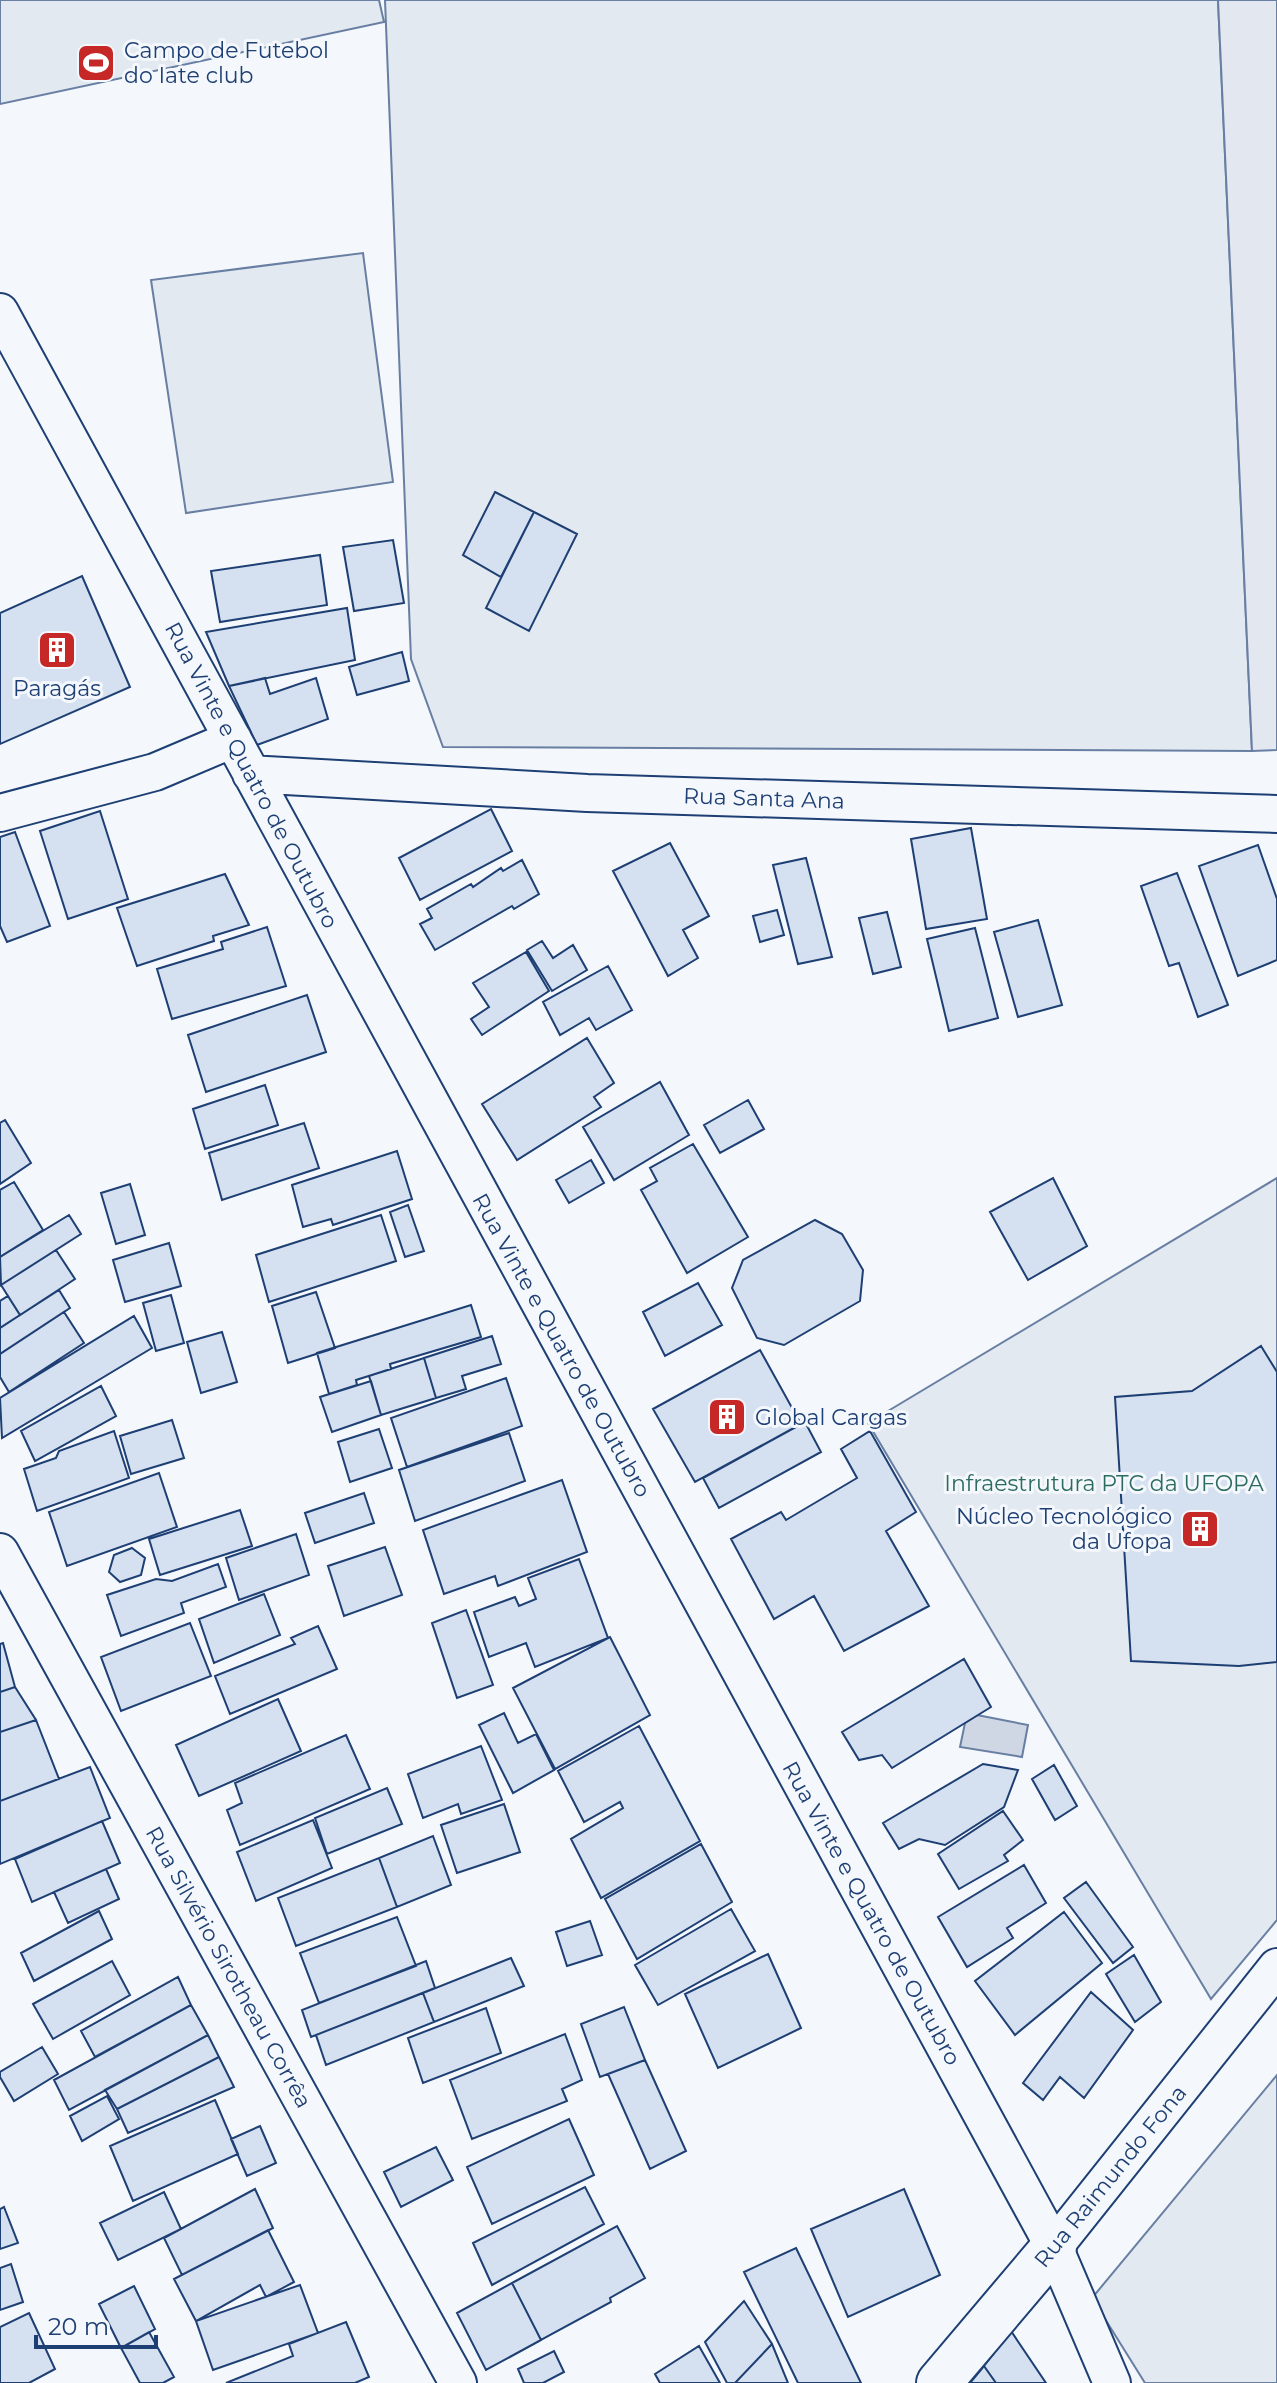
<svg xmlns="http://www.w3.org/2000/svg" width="1277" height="2383" viewBox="0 0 1277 2383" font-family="Montserrat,sans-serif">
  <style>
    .green { fill: #e3e9f0; stroke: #687fa3; stroke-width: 2 }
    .parking { fill: #e3e8f0; stroke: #687fa3; stroke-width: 2 }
    .water { fill: #cfd7e4; stroke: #687fa3; stroke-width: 2 }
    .building { fill: #d5e0f0; stroke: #1d3f73; stroke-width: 2 }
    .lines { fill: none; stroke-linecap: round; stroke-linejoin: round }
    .minor-casing { stroke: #1d3f73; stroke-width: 40 }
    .tertiary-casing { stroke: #1d3f73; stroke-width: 48 }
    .minor { stroke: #f4f7fb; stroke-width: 36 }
    .tertiary { stroke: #f4f7fb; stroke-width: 44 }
    .labels { text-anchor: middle; stroke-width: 6; stroke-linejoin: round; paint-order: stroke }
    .poi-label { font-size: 22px; fill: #1d3f73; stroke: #f4f7fb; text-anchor: start }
    .street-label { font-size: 22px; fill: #1d3f73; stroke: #f4f7fb }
    .park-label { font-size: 22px; fill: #2c6c60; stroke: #f4f7fb }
  </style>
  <rect width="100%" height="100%" fill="#f4f7fb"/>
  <path class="green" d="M0,0H379L384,22L0,104Z
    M385,0H1218L1252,751L443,747L411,659Z
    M363,253L393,482L186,513L151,280Z
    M1277,1178V1920L1211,1999L868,1423Z
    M1277,2075V2383H1145L1092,2298Z"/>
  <path class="parking" d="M1218,0H1277V750L1252,751Z"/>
  <path class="water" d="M977,1715L1028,1725L1022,1757L960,1747L965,1723Z"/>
  <path class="building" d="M495,492L534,512L501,577L463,555Z
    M534,512L577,534L529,631L486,608Z
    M393,540L404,603L354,611L343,547Z
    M320,555L327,605L220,622L211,571Z
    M82,576L130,687L0,744V613Z
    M347,608L355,660L229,686L206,632Z
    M402,652L409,681L357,695L349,667Z
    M265,678L270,694L316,678L328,719L257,745L229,686Z
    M491,809L512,851L420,900L399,858Z
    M100,811L128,899L68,919L40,831Z
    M971,828L987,919L926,929L911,839Z
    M15,832L50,926L7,942L0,926V837Z
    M670,843L709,916L683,930L698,958L668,976L613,871Z
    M1258,845L1277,899V960L1238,976L1199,866Z
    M806,858L832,957L798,964L773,865Z
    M522,860L539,894L514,909L512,906L435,950L420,924L432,918L427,909L471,884L473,887L501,868L503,871Z
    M1177,873L1228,1005L1198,1017L1179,963L1169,966L1141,886Z
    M225,874L249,925L213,936L214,941L137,966L117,908Z
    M777,910L784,935L760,942L753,916Z
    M887,912L901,967L873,974L859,918Z
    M1038,920L1062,1005L1018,1017L994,932Z
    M267,927L286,986L172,1019L157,969L223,949L221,942Z
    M975,928L998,1018L949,1031L927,939Z
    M542,941L553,958L573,945L587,970L552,991L527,950Z
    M526,952L549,991L482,1035L471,1019L489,1007L473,983Z
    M608,966L632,1010L596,1030L589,1018L560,1035L543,1002Z
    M307,995L326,1052L206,1092L188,1035Z
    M587,1038L614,1083L594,1097L601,1107L517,1160L482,1104Z
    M660,1082L689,1135L614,1180L583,1127Z
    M265,1085L278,1125L205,1149L193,1109Z
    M748,1100L764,1129L720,1153L704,1125Z
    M5,1120L31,1163L0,1184V1123Z
    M304,1123L319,1168L222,1200L209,1153Z
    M693,1144L748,1237L687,1273L641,1190L657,1181L650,1168Z
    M397,1151L412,1199L333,1225L331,1219L303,1227L292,1185Z
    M591,1160L604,1183L569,1203L556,1180Z
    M1053,1178L1087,1246L1028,1280L990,1212Z
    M14,1182L43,1230L0,1257V1190Z
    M130,1184L145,1235L116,1244L101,1193Z
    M408,1205L424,1251L405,1257L390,1212Z
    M69,1215L81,1234L1,1285L0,1257Z
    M381,1215L396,1261L269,1302L256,1255Z
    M815,1220L842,1234L863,1270L860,1301L784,1345L757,1338L732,1288L743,1260Z
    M169,1243L181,1286L125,1302L113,1260Z
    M56,1250L75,1279L20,1315L1,1285Z
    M698,1283L722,1325L665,1356L643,1312Z
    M59,1290L70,1308L0,1354V1328Z
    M316,1292L335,1348L288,1363L272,1306Z
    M171,1295L184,1343L156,1351L143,1303Z
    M8,1296L20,1315L0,1328V1301Z
    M471,1305L481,1337L390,1364L391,1369L356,1380L357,1385L329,1394L317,1353Z
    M64,1312L84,1343L9,1392L0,1377V1354Z
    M134,1316L152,1348L2,1438L0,1398Z
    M222,1332L237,1382L201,1393L187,1342Z
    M492,1336L501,1364L462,1376L466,1389L436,1398L424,1358Z
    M1261,1346L1277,1372V1662L1239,1666L1131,1661L1115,1397L1192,1391Z
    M760,1350L801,1424L695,1482L653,1409Z
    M424,1358L436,1398L381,1415L369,1376Z
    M506,1378L522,1426L407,1467L391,1418Z
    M371,1381L381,1415L332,1432L320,1397Z
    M101,1386L116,1416L35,1461L21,1431Z
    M172,1420L184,1458L131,1474L120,1436Z
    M805,1422L821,1452L719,1508L703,1478Z
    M379,1429L392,1468L350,1482L338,1442Z
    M114,1431L129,1478L37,1511L24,1469L56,1458L59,1451Z
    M870,1431L916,1512L886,1531L929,1606L844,1651L814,1596L774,1619L731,1539L781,1512L786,1520L857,1478L841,1449Z
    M509,1433L525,1481L415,1521L399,1470Z
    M159,1473L177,1527L67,1566L49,1512Z
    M562,1480L587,1552L498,1586L495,1576L444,1594L423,1530Z
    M364,1493L374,1523L315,1543L305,1513Z
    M240,1510L252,1546L160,1575L149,1539Z
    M296,1534L309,1575L239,1600L226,1558Z
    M385,1547L402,1595L344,1616L328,1566Z
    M132,1548L145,1558L141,1575L120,1582L109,1572L114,1555Z
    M579,1559L608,1638L535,1667L526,1643L489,1657L474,1612L515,1597L519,1606L536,1599L528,1578Z
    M218,1564L226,1587L181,1603L184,1613L121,1636L107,1595L156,1579L172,1581Z
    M264,1594L280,1635L214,1663L199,1619Z
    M466,1610L493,1685L457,1698L432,1623Z
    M190,1623L211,1676L121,1711L101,1657Z
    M318,1626L337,1669L230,1714L215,1676L295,1644L291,1638Z
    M610,1637L650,1715L555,1769L513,1688Z
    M3,1643L15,1687L0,1692V1644Z
    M964,1659L991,1707L892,1768L882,1755L859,1760L842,1732Z
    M15,1687L36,1720L0,1732V1692Z
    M278,1699L301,1751L199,1796L176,1745Z
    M504,1713L518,1743L536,1734L554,1770L513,1793L479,1725Z
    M36,1720L59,1779L0,1801V1732Z
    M639,1726L700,1841L601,1898L571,1839L623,1808L620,1802L584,1822L558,1771Z
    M346,1735L370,1789L240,1845L227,1810L242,1803L235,1783Z
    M481,1746L502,1800L461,1814L458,1804L423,1818L408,1774Z
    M983,1764L1018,1770L1004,1807L945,1845L919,1839L899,1849L883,1823Z
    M1054,1765L1077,1806L1055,1820L1032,1779Z
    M90,1767L110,1818L0,1864V1801Z
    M387,1788L402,1824L327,1854L315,1818Z
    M504,1804L520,1852L457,1873L441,1825Z
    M1003,1811L1023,1840L1004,1855L1008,1861L959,1889L938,1854Z
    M313,1820L332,1868L256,1901L237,1852Z
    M102,1821L120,1863L32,1902L15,1859Z
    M433,1836L451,1885L397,1907L379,1858Z
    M701,1844L732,1902L637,1959L605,1899Z
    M379,1858L397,1907L296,1946L278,1898Z
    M1024,1865L1046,1903L1007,1928L1013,1938L967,1967L938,1917Z
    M106,1869L119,1899L68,1923L54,1892Z
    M1086,1882L1133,1947L1113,1963L1064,1898Z
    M731,1909L755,1951L658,2005L635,1965Z
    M99,1911L112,1939L34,1981L21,1953Z
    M1064,1912L1102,1963L1015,2035L975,1981Z
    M397,1917L416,1966L319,2003L300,1953Z
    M590,1921L602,1955L567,1966L556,1932Z
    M768,1954L801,2028L718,2068L685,1994Z
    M1134,1955L1161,2002L1135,2022L1106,1974Z
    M511,1958L524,1986L434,2022L423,1993Z
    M112,1961L130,1995L53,2039L33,2004Z
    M426,1961L435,1988L311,2037L302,2010Z
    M178,1977L191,2005L95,2057L81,2031Z
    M1091,1992L1133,2030L1084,2098L1060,2077L1043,2100L1023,2083Z
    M423,1993L434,2022L326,2065L316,2035Z
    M191,2005L208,2035L69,2110L54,2080Z
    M624,2007L645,2060L600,2077L581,2024Z
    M486,2008L501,2053L423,2083L408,2038Z
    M565,2034L582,2080L562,2089L567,2101L472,2139L450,2080Z
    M208,2035L219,2057L117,2109L105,2090Z
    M42,2047L58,2074L14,2101L0,2077V2072Z
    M219,2057L234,2087L128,2133L117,2109Z
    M645,2060L686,2151L650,2169L608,2074Z
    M107,2096L119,2119L82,2141L70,2116Z
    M215,2100L238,2154L133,2201L110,2146Z
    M569,2119L594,2175L492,2224L467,2167Z
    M260,2126L276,2163L247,2176L231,2139Z
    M436,2147L453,2180L401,2207L384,2172Z
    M585,2187L604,2224L492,2285L473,2243Z
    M255,2189L273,2228L182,2275L164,2238Z
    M904,2189L940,2275L848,2317L811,2229Z
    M164,2192L181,2229L118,2260L100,2223Z
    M4,2207L18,2243L0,2249V2209Z
    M617,2226L645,2278L610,2298L611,2302L541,2340L512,2283Z
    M268,2230L294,2282L266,2297L260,2285L196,2321L174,2279Z
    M796,2248L861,2383H798L744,2272Z
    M11,2264L23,2302L0,2310V2268Z
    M512,2283L541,2340L486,2370L457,2313Z
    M300,2285L318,2333L213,2370L196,2321Z
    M134,2286L155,2329L121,2348L99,2304Z
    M744,2301L772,2344L735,2383H727L705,2342Z
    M29,2313L55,2369L29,2383H0V2327Z
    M346,2322L369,2377L355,2383H226L293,2356L289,2344Z
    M1011,2331L1046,2383H996L984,2366Z
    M149,2332L174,2377L163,2383H140L121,2348Z
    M772,2344L788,2383H735Z
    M699,2346L720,2383H660L655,2374Z
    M554,2351L564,2372L543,2383H524L518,2369Z
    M984,2366L996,2383H970Z"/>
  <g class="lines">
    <g class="minor-casing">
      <path id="minor" d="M0,312L1054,2247L1112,2383
        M251,774L587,793L1277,814
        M0,813L155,772L233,739
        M0,1552L458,2383
        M1054,2247L1277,1967"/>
    </g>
    <g class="tertiary-casing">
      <path id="tertiary" d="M939,2383L1054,2247"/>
    </g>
    <use href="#minor" class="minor"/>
    <use href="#tertiary" class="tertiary"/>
  </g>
  <defs>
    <g id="stadium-square" transform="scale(2)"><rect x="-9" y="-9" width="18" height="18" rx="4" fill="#c62828" stroke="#f4f7fb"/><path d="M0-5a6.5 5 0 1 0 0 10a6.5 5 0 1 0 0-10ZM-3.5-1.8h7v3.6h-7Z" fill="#fff"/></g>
    <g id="building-square" transform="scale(2)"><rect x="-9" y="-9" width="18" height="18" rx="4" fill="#c62828" stroke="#f4f7fb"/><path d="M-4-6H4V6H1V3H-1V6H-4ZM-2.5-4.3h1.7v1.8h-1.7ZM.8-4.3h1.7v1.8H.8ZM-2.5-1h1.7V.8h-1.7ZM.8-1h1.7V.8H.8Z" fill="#fff"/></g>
  </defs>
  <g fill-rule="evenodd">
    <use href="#stadium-square" x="96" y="63"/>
    <use href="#building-square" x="57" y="650"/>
    <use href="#building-square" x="727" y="1417"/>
    <use href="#building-square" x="1200" y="1529"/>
  </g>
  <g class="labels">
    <g class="poi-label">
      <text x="124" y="58">Campo de Futebol<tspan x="124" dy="25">do Iate club</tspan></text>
      <text x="57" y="696" text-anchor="middle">Paragás</text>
      <text x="755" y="1425">Global Cargas</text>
      <text x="1172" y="1524" text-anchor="end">Núcleo Tecnológico<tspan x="1172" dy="25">da Ufopa</tspan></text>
    </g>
    <g class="street-label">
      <text transform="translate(252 775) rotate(62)" y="8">Rua Vinte e Quatro de Outubro</text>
      <text transform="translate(764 798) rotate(2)" y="8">Rua Santa Ana</text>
      <text transform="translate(562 1345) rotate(61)" y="8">Rua Vinte e Quatro de Outubro</text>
      <text transform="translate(872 1913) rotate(61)" y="8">Rua Vinte e Quatro de Outubro</text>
      <text transform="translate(229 1967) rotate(61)" y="8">Rua Silvério Sirotheau Corrêa</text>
      <text transform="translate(1110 2176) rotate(-51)" y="8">Rua Raimundo Fona</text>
    </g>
    <g class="park-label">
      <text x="1104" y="1491">Infraestrutura PTC da UFOPA</text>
    </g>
  </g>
  <path d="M36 2335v12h120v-12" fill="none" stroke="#1d3f73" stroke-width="4"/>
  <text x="48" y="2335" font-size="24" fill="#1d3f73" stroke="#f4f7fb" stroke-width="6" paint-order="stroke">20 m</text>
</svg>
